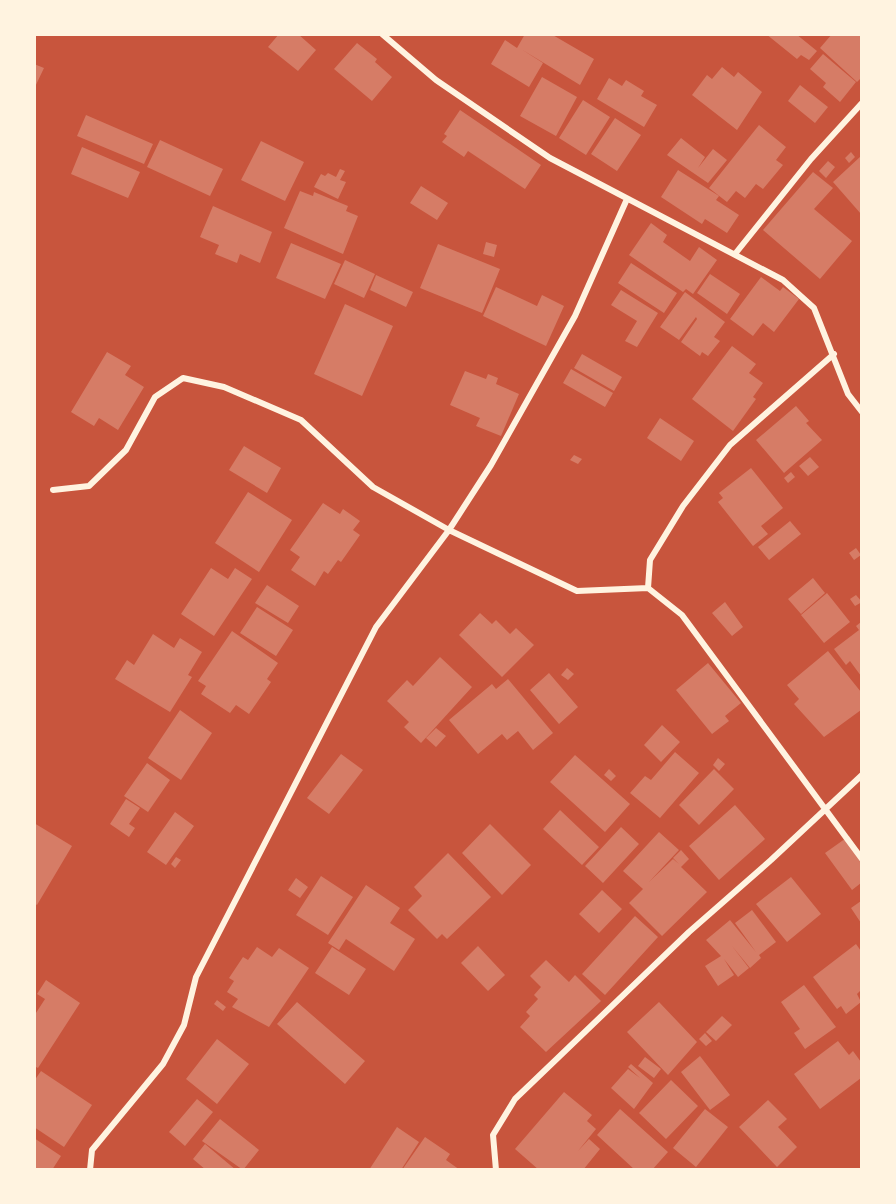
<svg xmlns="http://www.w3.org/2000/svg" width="896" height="1204" viewBox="0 0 896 1204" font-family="'PT Sans',sans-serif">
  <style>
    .building { fill: #d67c66 }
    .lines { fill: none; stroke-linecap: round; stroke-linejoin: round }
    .minor { stroke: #fff3e0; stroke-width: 6 }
  </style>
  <rect width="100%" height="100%" fill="#c8553d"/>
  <path class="building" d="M279,34H298L316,50L298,71L268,47Z
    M525,34H551L594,59L580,85L521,49L543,63L529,87L491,64L505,40L517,48Z
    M766,34H796L817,51L809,60L801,55L797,59Z
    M832,34L861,36V78L857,82L820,48Z
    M357,43L377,59L375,62L392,77L372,101L334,69Z
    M823,54L856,82L840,102L823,87L826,83L810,69Z
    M34,64L44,68L34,89Z
    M722,67L734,77L738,72L762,92L737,130L692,95L707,75L712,79Z
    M542,77L577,97L556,136L520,116Z
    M609,78L622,86L626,80L644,91L641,96L657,105L644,127L597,99Z
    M800,85L828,107L815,123L788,101Z
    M583,100L610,117L586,155L559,138Z
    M460,110L541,165L525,189L468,151L464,157L442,142L447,136L444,134Z
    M86,115L153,144L144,164L77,136Z
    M615,118L641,135L617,171L591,154Z
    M759,125L786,147L776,160L783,165L763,189L756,184L745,198L736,191L727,202L709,188Z
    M681,138L705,157L698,168L713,149L727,160L708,183L667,155Z
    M160,140L223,169L210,196L147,167Z
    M261,141L304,162L285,201L241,180Z
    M82,147L140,172L128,198L71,174Z
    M851,152L855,157L849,163L845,158Z
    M861,156V214L833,182Z
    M828,161L835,167L826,178L819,171Z
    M340,169L345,171L340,180L346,182L338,199L314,187L321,174L325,176L328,173L336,177Z
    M678,170L719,196L716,200L739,215L727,233L705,219L702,224L661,197Z
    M813,172L833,188L814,209L852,241L820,279L763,230Z
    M421,186L448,203L437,220L410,203Z
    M300,191L313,196L314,192L348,206L346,211L358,216L343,254L284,228Z
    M213,206L272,232L260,263L240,254L237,263L215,254L219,245L200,237Z
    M651,223L667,235L663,242L690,261L699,247L717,260L693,294L686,289L683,292L629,255Z
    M486,242L497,245L494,257L483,254Z
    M291,243L341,264L325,299L276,278Z
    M438,244L500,269L482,313L420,288Z
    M345,260L375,274L364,298L334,284Z
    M631,263L677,293L664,313L618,283Z
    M710,274L740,294L727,314L697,293Z
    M376,275L413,292L406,307L370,290Z
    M761,277L780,291L783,287L799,299L774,332L763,323L753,336L730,319Z
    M496,287L537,306L542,295L564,306L546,346L483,316Z
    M621,290L658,313L637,347L625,341L637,321L611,305Z
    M685,292L725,322L714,337L720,341L708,356L702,352L700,356L681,342L697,319L696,317L679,340L660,327Z
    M345,304L393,326L362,396L314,374Z
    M732,346L756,364L749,373L763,383L753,397L756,399L733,431L692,399Z
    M107,352L131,366L125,375L144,387L118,430L99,418L94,426L71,412Z
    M582,354L622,377L614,391L574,368Z
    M571,369L613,393L605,407L563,383Z
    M465,371L486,379L488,374L498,378L496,384L519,394L501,436L476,426L480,418L450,405Z
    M796,406L809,421L806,423L822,440L784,473L756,440Z
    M660,418L694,441L681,461L647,438Z
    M244,446L281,468L267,493L229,470Z
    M574,455L582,459L578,464L570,460Z
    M810,457L819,467L808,476L799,466Z
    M751,468L783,508L761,526L768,534L753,546L718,502L723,498L719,493Z
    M791,472L795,477L788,483L784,478Z
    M248,492L292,520L259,572L215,543Z
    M323,503L340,514L343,509L360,521L353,530L360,535L341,562L338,560L328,574L324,571L315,586L291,570L300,557L290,550Z
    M790,521L801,534L769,560L758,547Z
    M856,548L861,555L854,560L849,553Z
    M211,568L228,579L235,568L252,579L214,636L181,614Z
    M813,578L825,593L801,614L788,599Z
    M267,585L299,606L288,623L255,603Z
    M827,593L850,622L824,643L801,615Z
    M856,595L862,602L855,606L850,599Z
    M725,602L743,627L732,636L712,613Z
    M257,607L293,630L276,656L240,633Z
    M480,613L492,624L496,620L510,634L516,628L534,645L502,677L459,635Z
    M861,622V676L850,661L846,665L834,649L859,630L856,626Z
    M232,631L278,663L267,679L271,682L249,714L236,705L230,713L201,694L206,686L198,681Z
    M153,634L174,648L180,638L202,652L188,675L192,677L170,712L115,679L127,660L134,665Z
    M828,651L861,692V710L824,737L794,704L799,699L787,685Z
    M440,657L472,687L421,743L404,727L409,722L387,701L407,680L413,686Z
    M708,663L741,703L725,716L729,721L712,734L676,690Z
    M567,668L574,674L568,680L561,675Z
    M549,673L578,707L559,724L530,690Z
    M508,679L553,733L533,750L518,731L507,740L502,734L478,754L449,720L492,684L496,689Z
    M180,710L212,733L181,780L148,758Z
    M662,725L680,742L661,762L644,745Z
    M436,728L446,736L436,747L426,738Z
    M675,752L699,773L660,818L630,793L645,776L651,780Z
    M341,754L363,770L329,814L307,798Z
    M575,755L630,804L605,832L550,782Z
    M718,758L725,764L719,771L713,765Z
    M147,763L170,780L148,812L124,796Z
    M609,769L616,776L611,781L604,775Z
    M714,769L734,789L699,825L679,805Z
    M126,799L140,808L129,824L135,828L129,837L110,824Z
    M735,805L765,839L719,880L689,846Z
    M560,810L599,847L582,865L543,829Z
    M175,812L194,826L166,865L147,852Z
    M34,823L72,846L37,905L34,903Z
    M490,824L531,865L502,895L462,853Z
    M621,827L639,844L603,883L585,866Z
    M659,832L679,850L649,882L673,859L679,864L673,858L681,850L689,859L681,867L707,892L662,936L629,903L643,889L623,871Z
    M849,836L861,854V883L852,890L825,853Z
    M448,853L491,897L447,939L442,934L437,939L408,910L422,896L414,887Z
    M176,857L181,860L175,868L171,864Z
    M321,876L353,897L328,935L296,915Z
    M791,877L821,914L787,942L756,904Z
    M296,878L308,887L300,898L288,890Z
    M366,885L400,908L390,923L415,939L394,971L346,939L339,950L328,943Z
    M602,890L622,909L599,933L579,914Z
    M861,901V923L851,908Z
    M752,910L776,942L759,955L761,958L750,968L732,946L749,968L738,977L724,959L734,975L718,986L705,966L721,956L706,940L730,920L756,952L735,923Z
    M635,916L658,937L605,995L582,974Z
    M856,944L861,951V990L857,994L861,1002L846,1014L841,1006L837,1009L813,977Z
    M478,946L505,975L488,991L461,963Z
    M257,947L272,957L279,948L309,968L269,1027L232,1007L238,999L227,992L234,981L229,978L243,957L248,960Z
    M332,947L366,969L349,995L315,973Z
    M546,960L569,982L575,975L601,1001L546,1052L520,1027L530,1016L526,1012L538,999L534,995L541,987L530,976Z
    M46,980L80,1003L38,1068L34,1066V1016L45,999L37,994Z
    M804,985L836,1027L805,1049L794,1033L800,1029L781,1002Z
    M217,1000L226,1007L223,1011L214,1004Z
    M297,1002L365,1061L345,1084L277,1024Z
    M659,1002L697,1042L668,1075L627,1032Z
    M722,1016L732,1025L716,1041L706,1032Z
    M705,1033L712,1041L706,1046L699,1039Z
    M217,1039L249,1064L217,1104L186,1079Z
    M838,1041L849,1055L853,1051L861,1062V1078L820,1109L794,1074Z
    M700,1056L730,1095L710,1110L681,1072Z
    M645,1057L661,1069L654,1078L638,1066Z
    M631,1064L653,1083L634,1109L611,1088L628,1069L640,1078L628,1067Z
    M41,1071L92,1105L64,1147L34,1127V1081Z
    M671,1080L698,1106L666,1139L639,1113Z
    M564,1092L592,1115L587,1121L596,1129L578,1151L589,1139L600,1149L583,1170H539L515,1149Z
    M197,1099L213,1112L185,1146L169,1132Z
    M768,1100L787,1119L778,1127L797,1147L777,1167L739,1127Z
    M620,1109L668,1152L652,1170H635L597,1135Z
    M705,1109L728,1127L696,1167L673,1148Z
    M220,1119L259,1150L243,1170L202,1141Z
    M397,1127L419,1142L401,1170H369Z
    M425,1137L450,1154L446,1160L460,1170H402Z
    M34,1138L61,1156L52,1170H34Z
    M205,1144L236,1170H206L193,1159Z"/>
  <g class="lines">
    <path class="minor" d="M382,34L436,80L550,158L783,280L814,308L848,394L862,412
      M735,254L811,159L862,103
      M834,354L730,445L683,506L650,560L648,588L682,615L862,859
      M53,490L89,486L126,450L155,397L183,378L224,387L301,420L373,487L449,530L577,591L648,588
      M90,1170L92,1150L163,1064L184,1025L196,977L376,627L449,530L491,465L575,316L627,199
      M496,1170L493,1135L515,1099L689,932L771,860L862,775"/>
  </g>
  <rect width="896" height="1204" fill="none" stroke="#fff3e0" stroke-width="72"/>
</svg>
